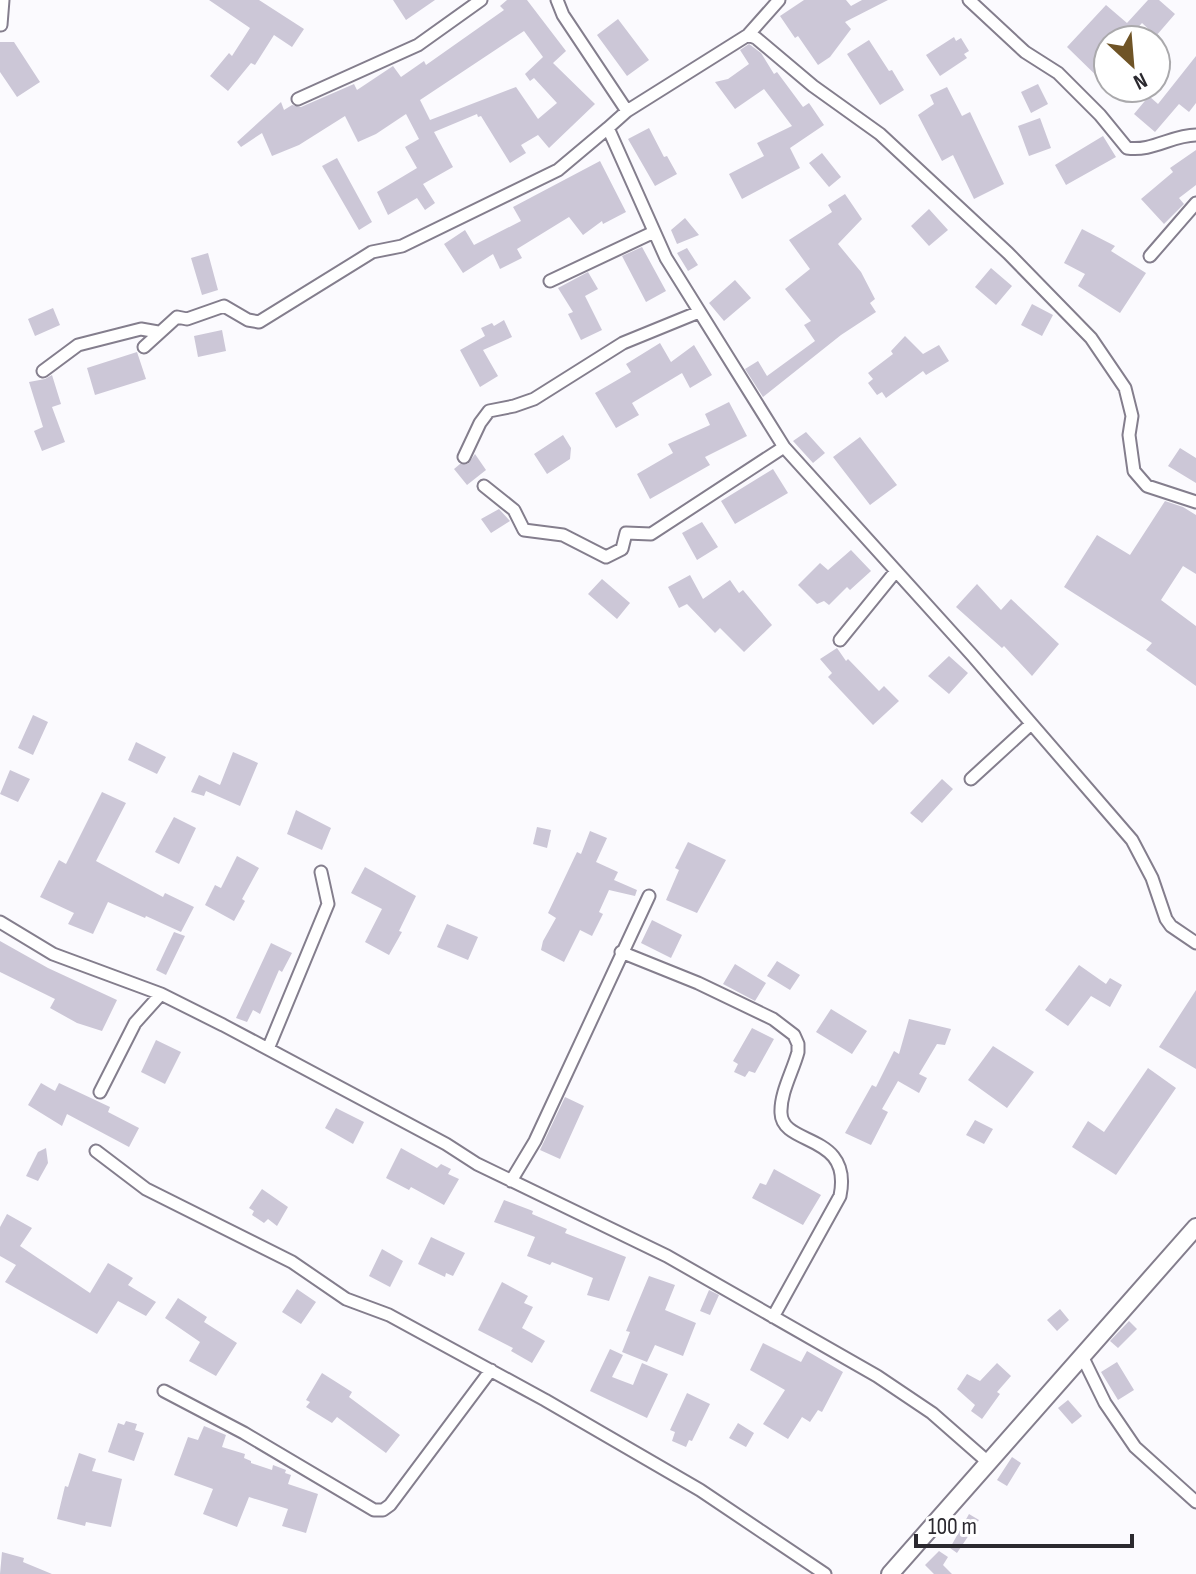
<svg xmlns="http://www.w3.org/2000/svg" width="1196" height="1574" viewBox="0 0 1196 1574" font-family="'Sofia Sans Condensed',sans-serif">
  <style>
    .building { fill: #ccc7d7; fill-rule: evenodd }
    .lines { fill: none; stroke-linecap: round; stroke-linejoin: round }
    .street-casing { stroke: #847e8d; stroke-width: 15 }
    .secondary-casing { stroke: #847e8d; stroke-width: 20 }
    .street { stroke: #fff; stroke-width: 11 }
    .secondary { stroke: #fff; stroke-width: 16 }
  </style>
  <rect width="100%" height="100%" fill="#fbfafe"/>
  <path class="building" d="M209,0H259L304,29L292,47L274,35L255,65L251,63L228,91L210,76L229,53L232,56L250,28Z
    M393,0H435L406,20Z
    M507,0H527L566,51L553,63L595,104L549,148L538,135L521,145L526,153L510,163L481,116L478,117L477,114L434,132L453,167L423,184L435,203L425,210L417,198L388,215L377,192L417,168L405,147L419,139L406,114L376,134L358,142L345,116L299,145L272,156L262,133L241,147L237,142L281,102L284,110L292,105L301,107L354,84L357,90L393,66L401,77L424,61L426,65L504,10L500,6ZM524,31L543,57L525,74L530,81L534,78L557,103L538,119L516,87L430,120L420,100Z
    M804,0H846L851,6L862,0H888L845,22L851,29L830,57L818,65L798,36L795,38L780,16Z
    M1148,0H1159L1175,14L1156,36L1142,23L1127,40H1108V87L1067,47L1106,5L1127,23Z
    M618,19L649,60L627,76L597,35Z
    M954,37L956,41L961,38L969,51L964,54L967,58L940,76L926,55Z
    M869,40L889,71L892,70L904,90L880,105L847,54Z
    M0,42H14L40,82L17,97L0,72Z
    M749,44L761,53L774,74L777,72L803,107L809,103L824,125L790,148L800,168L742,199L729,174L764,156L757,143L792,126L764,89L735,109L715,82L728,79L749,64L740,50Z
    M1196,56V103L1189,112L1179,104L1155,132L1134,114L1149,96L1158,104Z
    M1038,84L1048,104L1031,113L1021,92Z
    M947,87L962,116L970,112L1004,184L974,199L953,155L942,161L918,115L934,104L930,95Z
    M1040,118L1051,148L1029,156L1018,126Z
    M649,128L664,157L667,156L677,174L655,186L628,139Z
    M1103,136L1116,157L1066,185L1055,165Z
    M1196,150V185L1179,198L1184,204L1164,224L1141,199L1173,172L1170,168Z
    M822,153L841,177L829,187L809,163Z
    M337,158L372,222L359,230L322,166Z
    M600,161L626,212L603,224L602,221L583,235L569,217L517,249L522,258L500,269L493,254L463,273L444,244L465,230L474,245L521,221L513,207Z
    M845,194L862,219L838,244L861,272L875,299L870,303L876,312L841,335L763,397L745,369L758,361L767,376L815,341L804,325L811,321L785,289L810,269L789,240L832,212L828,205Z
    M929,209L948,230L929,246L911,226Z
    M685,218L699,235L677,244L671,230Z
    M1082,229L1115,246L1111,251L1146,273L1120,313L1078,286L1085,274L1064,263Z
    M642,247L666,291L646,302L622,256Z
    M687,248L698,265L688,271L677,253Z
    M208,253L218,290L202,295L191,258Z
    M991,268L1012,286L996,305L975,287Z
    M588,272L598,289L585,296L602,330L581,340L568,314L573,312L558,288Z
    M735,280L751,298L724,321L709,303Z
    M1032,304L1053,315L1042,336L1021,325Z
    M53,308L60,325L35,336L28,319Z
    M504,320L512,337L483,350L498,376L480,387L460,350L485,336L481,328L492,323L494,326Z
    M222,330L226,351L198,357L194,336Z
    M905,336L923,354L939,345L949,361L926,375L923,371L886,398L882,392L877,395L868,383L873,379L868,373L893,354L891,351Z
    M660,343L671,362L694,345L712,375L690,388L682,373L632,403L639,415L616,428L595,393L631,372L626,364Z
    M137,352L146,379L95,395L87,368Z
    M52,375L61,404L52,407L65,442L42,451L34,431L43,427L29,382L45,379Z
    M729,402L747,436L705,457L710,465L650,499L637,474L673,453L668,444L710,425L705,414Z
    M806,432L825,453L813,463L793,441Z
    M563,435L571,448L570,459L547,474L534,454Z
    M860,437L897,485L870,505L833,457Z
    M1180,448L1196,458V483L1168,466Z
    M475,454L486,470L467,485L454,469L460,464H468Z
    M773,469L788,493L735,524L721,501Z
    M1165,501L1183,507L1196,515V574L1183,566L1161,600L1196,626V686L1146,650L1152,643L1064,587L1097,535L1130,555Z
    M499,509L510,521L491,533L481,519Z
    M702,522L718,547L697,560L682,533Z
    M851,550L871,571L850,590L847,587L829,605L824,601L817,604L798,585L820,563L828,570Z
    M690,575L703,599L730,580L739,593L743,590L772,625L744,652L720,628L715,633L687,604L679,608L668,587Z
    M602,579L630,603L617,619L588,594Z
    M977,584L1001,610L1011,599L1059,644L1032,676L1004,646L1002,648L956,607Z
    M837,648L846,661L848,659L879,691L884,686L899,701L873,725L828,677L832,673L820,659Z
    M949,656L968,673L949,694L928,676Z
    M33,715L48,722L33,755L18,748Z
    M136,742L166,757L157,774L128,760Z
    M233,752L258,763L240,806L206,791L204,796L191,792L199,775L220,785Z
    M10,770L30,779L18,802L0,794Z
    M942,779L953,789L922,823L910,813Z
    M102,792L126,803L96,861L163,897L165,893L194,907L181,932L146,916L145,918L108,902L93,934L68,924L74,913L40,897L59,860L66,864Z
    M296,810L331,828L322,850L287,834Z
    M174,817L196,828L179,864L155,852Z
    M537,827L551,830L547,848L533,844Z
    M590,831L607,838L596,862L618,872L614,880L637,890L635,896L609,890L599,912L603,914L592,936L580,930L564,962L541,950L543,941L556,918L548,913L577,852L581,854Z
    M688,842L726,860L697,913L666,900L679,870L675,868Z
    M237,856L259,868L242,899L245,901L234,921L205,905L215,885L221,888Z
    M365,867L416,896L399,931L402,932L389,955L365,942L382,909L351,893Z
    M652,920L682,935L671,958L641,943Z
    M447,924L478,937L468,960L437,947Z
    M174,932L185,936L166,975L156,970Z
    M0,941L48,968L117,1000L102,1031L77,1023L50,1008L55,999L0,972Z
    M271,943L292,953L282,972L279,970L260,1014L253,1010L247,1022L236,1018Z
    M777,961L800,975L790,990L767,976Z
    M735,964L766,983L755,1001L723,984Z
    M1079,965L1106,984L1110,978L1122,985L1110,1007L1091,996L1068,1026L1045,1010Z
    M1196,990V1069L1159,1047Z
    M831,1009L867,1031L852,1054L816,1032Z
    M909,1019L951,1029L945,1045L937,1044L919,1074L927,1078L919,1093L898,1081L882,1109L888,1112L871,1145L845,1133L872,1085L876,1087L894,1051L899,1054Z
    M752,1028L774,1039L755,1073L749,1071L745,1077L734,1072L738,1064L733,1061Z
    M156,1040L181,1052L165,1084L141,1072Z
    M993,1046L1034,1072L1007,1108L968,1080Z
    M1148,1068L1176,1088L1116,1175L1072,1147L1088,1121L1104,1132Z
    M41,1083L55,1091L59,1083L110,1107L108,1112L139,1128L129,1147L67,1114L62,1126L28,1105Z
    M565,1097L584,1106L560,1159L540,1150Z
    M336,1108L364,1122L353,1144L325,1128Z
    M975,1120L993,1129L984,1144L966,1135Z
    M46,1148L48,1163L38,1181L26,1176L38,1152Z
    M401,1148L437,1168L441,1164L451,1169L448,1174L459,1179L444,1205L411,1187L409,1190L386,1178Z
    M774,1169L821,1195L803,1225L752,1198L760,1183L766,1185Z
    M262,1189L288,1207L277,1226L268,1219L264,1223L252,1215L254,1211L249,1208Z
    M504,1200L533,1211L532,1214L567,1229L565,1233L626,1257L609,1301L587,1295L593,1278L552,1262L550,1265L527,1256L535,1237L494,1222Z
    M7,1214L32,1228L20,1246L90,1293L108,1263L133,1278L128,1285L156,1302L146,1316L118,1301L97,1334L5,1282L16,1265L0,1256V1227Z
    M431,1237L465,1253L453,1276L446,1273L445,1277L418,1264Z
    M382,1249L403,1261L390,1287L369,1276Z
    M649,1276L675,1285L665,1310L696,1323L683,1356L655,1345L647,1362L622,1352L630,1332L626,1331Z
    M502,1282L528,1296L524,1303L533,1307L522,1328L545,1341L532,1363L511,1351L513,1348L478,1330Z
    M297,1289L316,1302L301,1324L282,1312Z
    M709,1290L719,1295L710,1315L700,1311Z
    M178,1298L207,1317L204,1322L237,1343L216,1376L189,1361L200,1342L165,1318Z
    M1060,1309L1069,1320L1057,1331L1047,1320Z
    M1129,1321L1137,1329L1118,1348L1110,1341Z
    M763,1343L801,1362L807,1351L843,1372L822,1412L818,1410L810,1422L802,1417L788,1439L763,1424L785,1390L750,1370Z
    M610,1349L623,1355L612,1377L633,1385L642,1363L668,1374L647,1418L590,1391Z
    M1117,1362L1134,1390L1118,1400L1101,1372Z
    M997,1363L1011,1376L997,1392L1000,1394L982,1419L971,1411L975,1405L957,1389L967,1374L980,1381Z
    M322,1373L352,1392L349,1397L400,1435L386,1453L337,1417L332,1423L306,1407L310,1402L306,1400Z
    M687,1393L710,1404L692,1441L689,1440L686,1447L672,1441L675,1432L670,1430Z
    M1068,1400L1082,1416L1072,1424L1058,1408Z
    M126,1421L137,1424L135,1430L144,1433L134,1461L108,1452L118,1423L124,1425Z
    M738,1423L754,1433L746,1447L729,1438Z
    M204,1426L226,1435L222,1447L245,1454L244,1458L251,1461V1463L272,1470L273,1465L286,1470L285,1473L291,1475L288,1484L318,1494L306,1533L282,1526L288,1509L249,1497L237,1527L203,1514L213,1489L174,1475L188,1437L198,1440Z
    M79,1453L96,1459L92,1471L122,1479L111,1527L86,1522L85,1526L57,1519L65,1486L68,1487Z
    M1012,1457L1021,1463L1007,1486L997,1480Z
    M969,1514L979,1520L957,1553L950,1548Z
    M939,1551L948,1557L943,1565L952,1574H934L925,1565Z
    M2,1552L24,1558L23,1562L52,1574H0Z"/>
  <g class="lines">
    <g class="street-casing">
      <path id="street" d="M557,0L563,15L627,111
        M779,0L748,35L627,111L608,128L666,258L784,447L972,655L1132,840L1152,878L1166,919L1171,926L1196,943
        M969,0L1025,52L1058,73L1100,115L1127,148C1152,152 1172,135 1196,135
        M1,25L3,0
        M748,35L756,38L813,86L880,134L1008,253L1091,338L1125,388L1132,416L1129,435L1134,471L1147,486L1196,502
        M298,99L418,45L481,0
        M1150,256L1196,203
        M550,281L654,232
        M144,347L177,317L187,319L224,306L248,320L259,322L372,252L402,246L558,170L608,128
        M43,371L78,345L141,329L158,332
        M464,457L480,423L489,411L514,406L534,399L623,343L699,312
        M484,486L514,510L524,530L563,535L606,557L622,549L626,533L651,534L784,447
        M840,640L896,571
        M971,779L1031,724
        M0,922L53,954L161,994L223,1025L446,1144L477,1164L667,1256L877,1376L932,1413L989,1463
        M621,952L698,983L773,1019L794,1035L798,1044V1052C793,1071 780,1093 781,1113C782,1147 853,1132 840,1196L773,1317
        M268,1049L328,904L321,872
        M100,1092L135,1023L161,994
        M96,1151L146,1189L292,1262L346,1299L389,1315L545,1400L700,1490L825,1574
        M511,1181L535,1141L649,896
        M1082,1356L1105,1403L1135,1447L1196,1502
        M164,1391L244,1433L374,1510H383L390,1505L491,1370"/>
    </g>
    <g class="secondary-casing">
      <path id="secondary" d="M890,1574L1196,1227"/>
    </g>
    <use href="#street" class="street"/>
    <use href="#secondary" class="secondary"/>
  </g>
  <g transform="translate(1132 64) rotate(154)"><circle r="38" fill="#ffffff" stroke="#aaa9ac" stroke-width="2"/>
  <path d="M0-6L14 30L0 20L-14 30Z" fill="#6f5426"/>
  <text y="-12" font-size="22" font-weight="bold" text-anchor="middle" fill="#2b292f">N</text>
  </g>
  <path d="M916 1534v12h216v-12" fill="none" stroke="#2b292f" stroke-width="4"/>
  <text x="928" y="1534" font-size="24" fill="#2b292f" stroke="#ffffff" stroke-width="6" paint-order="stroke">100 m</text>
</svg>
